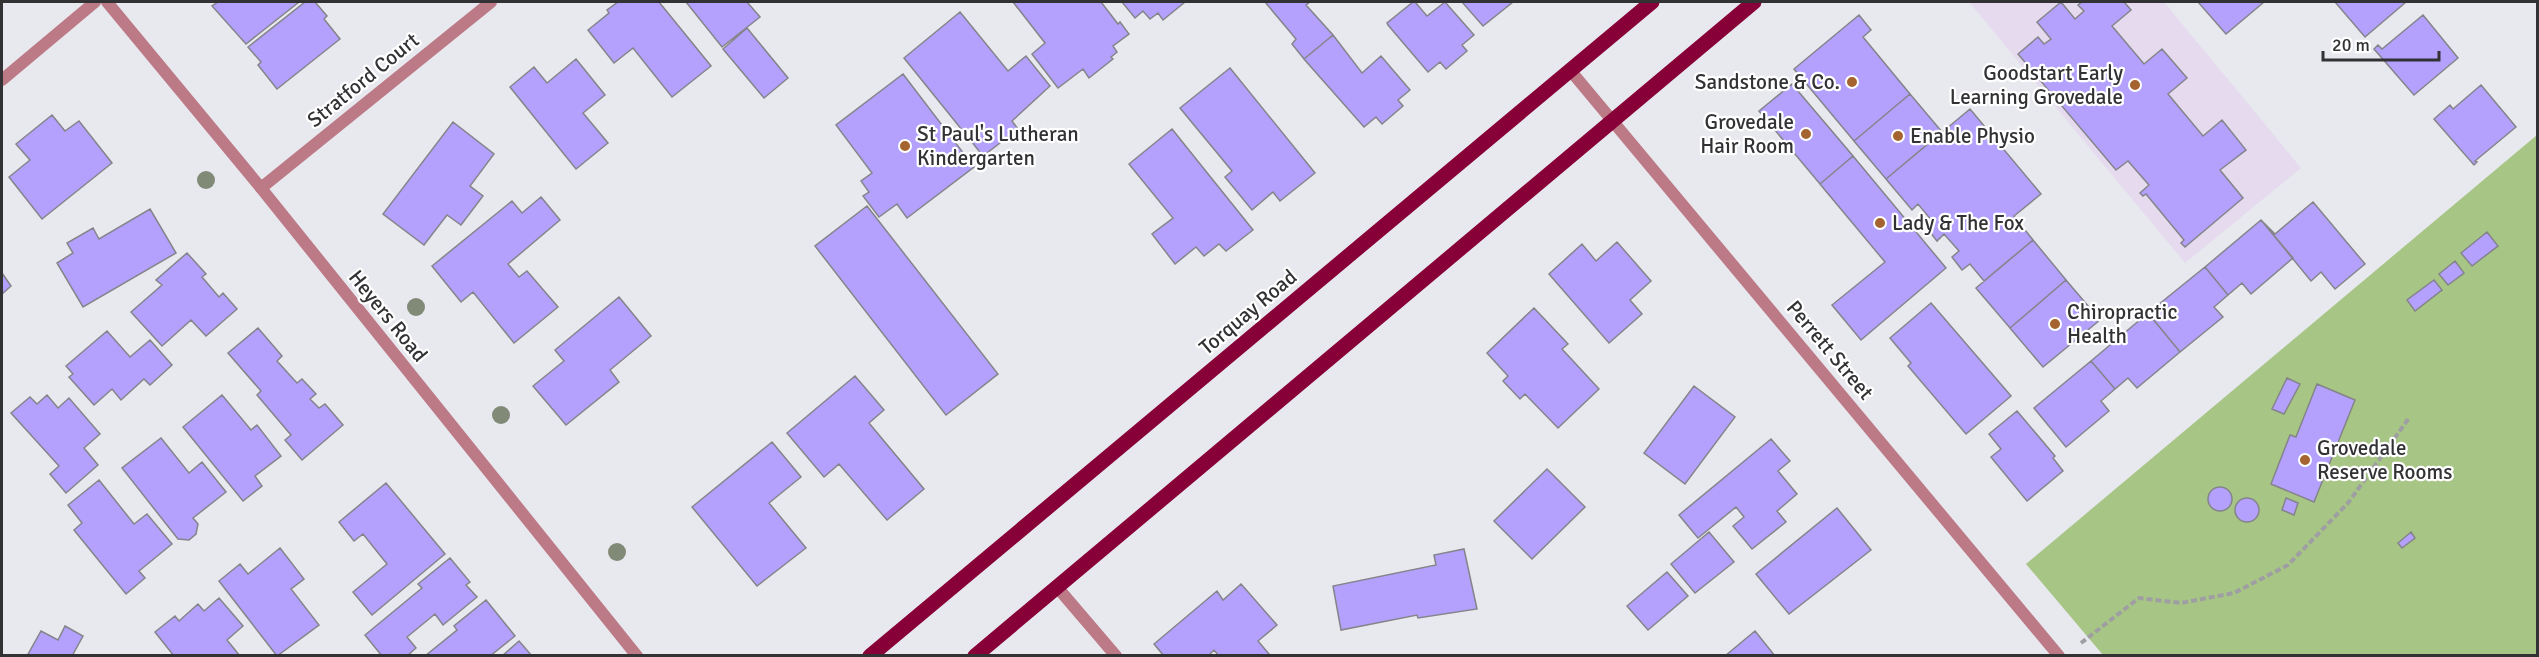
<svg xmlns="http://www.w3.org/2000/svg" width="2539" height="657" viewBox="0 0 2539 657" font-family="Signika,sans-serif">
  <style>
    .education { fill: #e5daee }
    .green { fill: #a7c584 }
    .building { fill: #b3a1fd; stroke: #84848a; stroke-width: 1.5 }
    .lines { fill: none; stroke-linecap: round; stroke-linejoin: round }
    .path { stroke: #9e9ea3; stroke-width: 4; stroke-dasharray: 6 3; stroke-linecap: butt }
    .service { stroke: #bc7986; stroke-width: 12 }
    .minor { stroke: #bc7986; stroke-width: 12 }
    .tertiary { stroke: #bc7986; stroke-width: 12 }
    .primary { stroke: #870038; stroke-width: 15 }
    .tree { fill: #818977 }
    .poi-dot { fill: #a5632f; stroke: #fff; stroke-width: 2 }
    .labels { text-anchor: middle; stroke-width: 4.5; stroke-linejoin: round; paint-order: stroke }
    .poi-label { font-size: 21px; fill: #323235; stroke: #fff; text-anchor: start }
    .street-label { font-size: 21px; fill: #323235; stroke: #fff }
  </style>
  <rect width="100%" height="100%" fill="#e8e8ef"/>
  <path class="education" d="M1969,2H2164L2301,168L2185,263Z"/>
  <path class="green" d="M2537,135V655H2103L2026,564Z"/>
  <path class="building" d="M218,2H299L246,44L212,6Z
    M305,2H315L327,16L324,19L340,39L277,89L258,65L261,62L248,47Z
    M618,2H659L711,66L672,97L633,48L614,63L588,30L609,13L607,10Z
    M686,2H747L760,17L722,47Z
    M1013,2H1101L1118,24L1120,22L1129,34L1113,46L1117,52L1111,57L1113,59L1089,78L1083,69L1058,88L1032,54L1045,43Z
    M1122,2H1185L1163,20L1158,13L1150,19L1143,11L1135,18Z
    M1265,2H1310L1306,5L1333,35L1304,59L1292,44L1296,39Z
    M1413,2H1415L1427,16L1445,2L1474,35L1462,45L1467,51L1446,69L1440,62L1428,72L1388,25L1387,23Z
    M1462,2H1513L1483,26Z
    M2061,2L2075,19L2084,11L2078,5L2082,2H2124L2131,10L2112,26L2144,64L2162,49L2187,78L2168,94L2203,136L2222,120L2246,150L2220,170L2243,198L2185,247L2181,243L2184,240L2146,194L2143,196L2140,193L2149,185L2128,161L2116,170L2018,54L2038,37L2044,44L2051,39L2037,22Z
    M2198,2H2264L2226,34Z
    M2335,2H2406L2365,37Z
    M960,12L1008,71L1026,56L1050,86L1012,121L1018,129L983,156L904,58Z
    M1859,15L1871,30L1863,37L1910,94L1854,141L1794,69Z
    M2423,15L2458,58L2414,95L2374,49L2378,45L2382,49Z
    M747,28L788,78L764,98L723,49Z
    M1333,35L1362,73L1381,56L1410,90L1398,100L1403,106L1382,124L1376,117L1364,127L1304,59Z
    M576,59L605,95L583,113L608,143L576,169L510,87L534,67L547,83Z
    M1230,68L1315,173L1280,201L1273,192L1252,210L1225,177L1232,171L1180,108Z
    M903,74L974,167L907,218L897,204L879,217L863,196L869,192L861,181L872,173L836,125Z
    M1792,84L1853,156L1820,184L1759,111Z
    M2481,85L2516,127L2475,161L2477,162L2474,165L2434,119L2450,105L2453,109Z
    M1910,94L1942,132L1886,179L1854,141Z
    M1970,109L2041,194L2014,216L2033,240L1984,281L1970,264L1962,270L1952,257L1959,251L1944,234L1937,241L1926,227L1933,222L1918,204L1912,210L1886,179Z
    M52,115L65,131L79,121L112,163L42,219L9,177L30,160L16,144Z
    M453,122L494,154L470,186L483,196L461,225L447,215L424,245L383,214Z
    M1172,129L1253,230L1226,251L1219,244L1204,256L1196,247L1175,264L1152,234L1173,218L1129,164Z
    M1853,156L1946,268L1861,340L1832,305L1885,262L1820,184Z
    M541,197L560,220L508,264L519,277L527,271L558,307L514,343L473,292L461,302L432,266L512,201L522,213Z
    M2313,202L2365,264L2335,289L2321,272L2311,281L2261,220L2275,234Z
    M867,206L998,374L946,415L815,246Z
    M150,209L176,253L83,307L57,263L73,253L67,243L93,228L99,239Z
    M2261,220L2293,258L2251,294L2242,283L2228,295L2205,267Z
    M2487,232L2498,246L2472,266L2461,253Z
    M2033,240L2066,280L2010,328L1976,288Z
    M1617,242L1651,281L1630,300L1642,314L1609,343L1549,274L1582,244L1596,261Z
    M187,253L206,274L202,277L219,297L223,293L237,309L206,336L191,320L162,346L131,312L162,285L156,280Z
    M2455,261L2464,273L2448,285L2439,274Z
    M2205,267L2228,295L2214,307L2223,317L2180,352L2148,313Z
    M2,273L11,286L2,294Z
    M2066,280L2100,320L2043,367L2010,328Z
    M2434,280L2442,290L2415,311L2407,300Z
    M619,297L651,336L610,370L619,382L566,425L533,386L564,361L555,350Z
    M1931,303L2011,396L1966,434L1908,366L1911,363L1890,338Z
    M1534,308L1568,344L1562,349L1599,389L1558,428L1525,394L1520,399L1503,381L1508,376L1487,353Z
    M2148,313L2180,352L2137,388L2128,378L2115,389L2091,361Z
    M258,328L282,356L277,361L297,383L302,379L316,394L310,399L319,408L325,404L343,425L302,460L285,440L291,435L257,395L261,391L228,353Z
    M107,331L130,357L150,340L172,365L150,385L144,379L121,400L112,389L94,405L69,377L73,374L66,366Z
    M2091,361L2115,389L2101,401L2109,411L2066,447L2034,408Z
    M855,376L884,410L869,423L924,489L887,520L839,464L824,477L787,433Z
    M2287,378L2300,384L2284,414L2272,409Z
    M2317,384L2355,400L2314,502L2271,484L2290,435L2296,437Z
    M1694,386L1735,417L1685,484L1644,453Z
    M47,395L58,408L69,398L100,434L84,448L98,465L66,493L50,474L59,466L11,413L30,397L37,404Z
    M222,395L251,430L257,425L281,456L255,476L262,486L243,501L183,427Z
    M2017,411L2055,456L2053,458L2063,471L2027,501L1991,457L2001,449L1989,434Z
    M161,438L189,473L202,462L226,492L193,518L198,524L196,534L189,540L178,539L122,468Z
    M1771,439L1790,461L1778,471L1797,494L1777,511L1786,522L1752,549L1733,526L1744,517L1736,507L1698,538L1679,515Z
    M772,442L801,477L769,503L806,548L757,586L692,507Z
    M1547,469L1585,507L1532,559L1494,521Z
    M99,480L134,524L147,514L172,544L139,571L145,578L126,594L74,530L82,523L68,505Z
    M386,483L445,554L372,615L353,592L387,564L363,534L354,541L339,522Z
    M2208 499a12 12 0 1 1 24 0a12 12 0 1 1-24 0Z
    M2235 510a12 12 0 1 1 24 0a12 12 0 1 1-24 0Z
    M2286,498L2298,503L2294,515L2282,510Z
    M1837,508L1871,550L1789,614L1756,574Z
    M1709,532L1734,562L1695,593L1671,564Z
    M2411,532L2415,538L2402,548L2398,543Z
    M280,548L304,579L291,589L319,625L277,656L219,581L240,564L248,574Z
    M1464,549L1477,609L1418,618L1417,615L1341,630L1333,586L1436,565L1434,555Z
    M450,558L470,582L466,585L477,597L443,625L435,614L407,637L416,648L407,656H382L365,635L422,588L418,584Z
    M1667,572L1688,596L1648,630L1627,606Z
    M1241,584L1277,625L1258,641L1269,654L1267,656H1219L1214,650L1208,656H1164L1154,644L1217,591L1223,600Z
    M219,598L243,626L227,640L240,656H174L155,632L175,616L179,621L198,604L204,611Z
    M486,600L515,636L490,656H425L457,630L454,626Z
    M65,626L83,636L72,656H27L41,631L58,640Z
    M1755,631L1775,656H1725Z
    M519,641L532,656H502Z"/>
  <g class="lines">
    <path class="path" d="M2081,643L2139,598L2181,603L2234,593L2288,565L2348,503L2409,418"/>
    <path class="service" d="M1057,587L1116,656"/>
    <path class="minor" d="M1570,70L2059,656
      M2,80L95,2
      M261,188L491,2"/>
    <path class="tertiary" d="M107,2L261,188L637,656"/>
    <path class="primary" d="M870,656L1652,2
      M975,656L1754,2"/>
  </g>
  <g class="tree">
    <circle cx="206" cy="180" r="9"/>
    <circle cx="416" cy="307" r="9"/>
    <circle cx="501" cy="415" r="9"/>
    <circle cx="617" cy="552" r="9"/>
  </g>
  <g class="poi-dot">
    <circle cx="1852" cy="82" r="6"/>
    <circle cx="2135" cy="85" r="6"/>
    <circle cx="1806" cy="134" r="6"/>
    <circle cx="1898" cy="136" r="6"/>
    <circle cx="905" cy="146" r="6"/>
    <circle cx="1880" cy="223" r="6"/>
    <circle cx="2055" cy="324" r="6"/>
    <circle cx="2305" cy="460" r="6"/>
  </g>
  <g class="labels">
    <g class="poi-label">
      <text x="2123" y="80" text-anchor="end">Goodstart Early<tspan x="2123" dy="24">Learning Grovedale</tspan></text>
      <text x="1840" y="89" text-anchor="end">Sandstone &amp; Co.</text>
      <text x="1794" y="129" text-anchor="end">Grovedale<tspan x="1794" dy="24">Hair Room</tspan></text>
      <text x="917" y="141">St Paul's Lutheran<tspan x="917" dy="24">Kindergarten</tspan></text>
      <text x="1910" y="143">Enable Physio</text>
      <text x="1892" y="230">Lady &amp; The Fox</text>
      <text x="2067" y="319">Chiropractic<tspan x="2067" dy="24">Health</tspan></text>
      <text x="2317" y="455">Grovedale<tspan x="2317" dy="24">Reserve Rooms</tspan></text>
    </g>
    <g class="street-label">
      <text transform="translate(363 80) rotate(-39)" y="7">Stratford Court</text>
      <text transform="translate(1248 312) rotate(-40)" y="7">Torquay Road</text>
      <text transform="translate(388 316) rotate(51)" y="7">Heyers Road</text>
      <text transform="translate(1830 350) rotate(50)" y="7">Perrett Street</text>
    </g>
  </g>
  <rect width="2539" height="657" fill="none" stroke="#323235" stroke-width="6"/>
  <path d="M2323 51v9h116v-9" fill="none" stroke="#323235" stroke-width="3"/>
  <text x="2332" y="51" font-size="18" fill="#323235" stroke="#ffffff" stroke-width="4.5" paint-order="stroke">20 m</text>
</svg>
